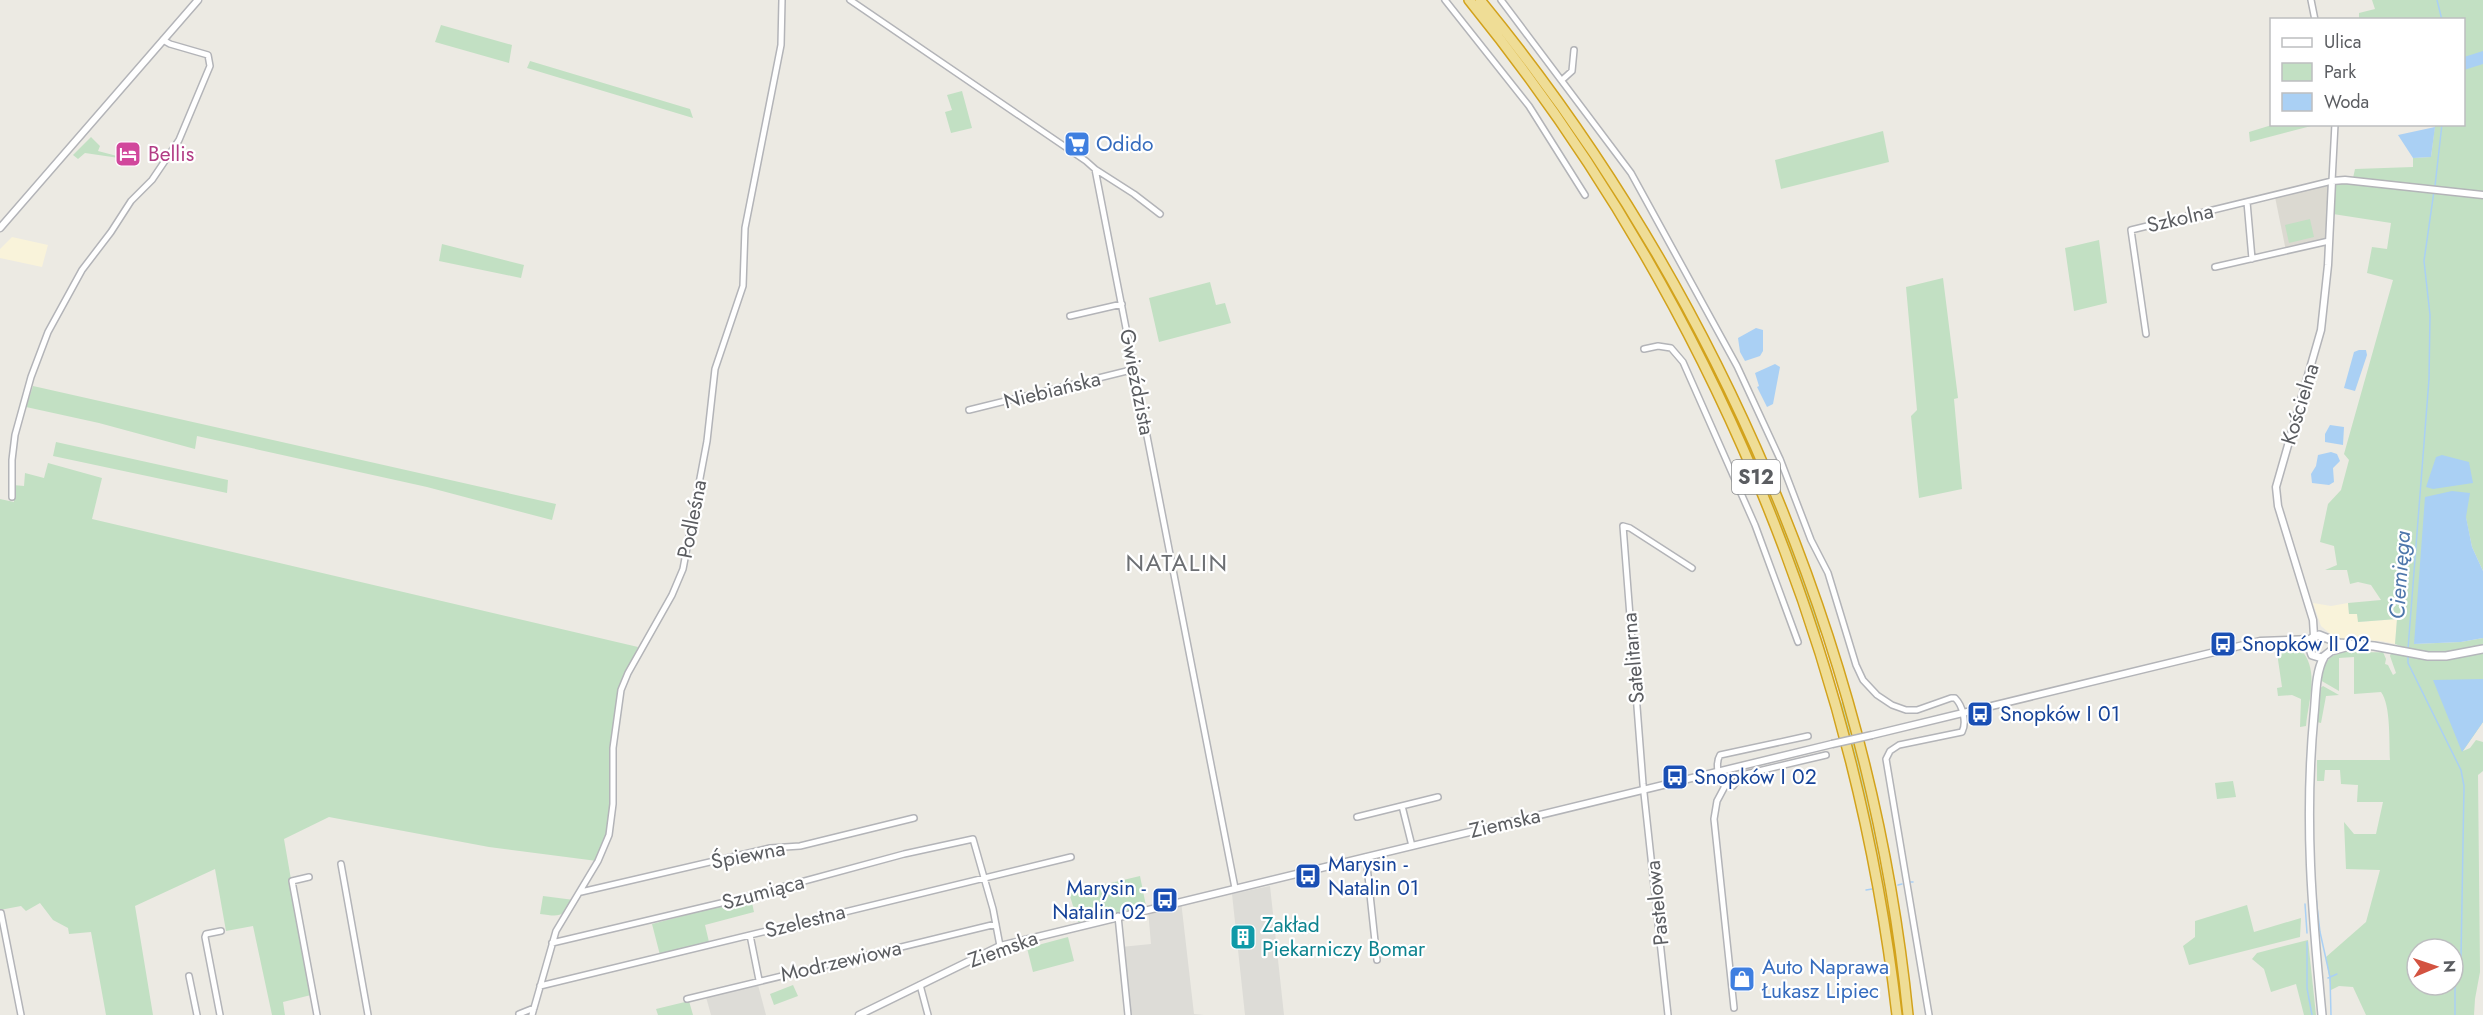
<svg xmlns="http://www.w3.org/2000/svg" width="2483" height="1015" viewBox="0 0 2483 1015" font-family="Jost,sans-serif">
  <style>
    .commercial { fill: #f9f3da }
    .industrial { fill: #dddcd7 }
    .education { fill: #dbd9d1 }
    .green { fill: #c2e0c3; fill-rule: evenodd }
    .water { fill: #aad0f4 }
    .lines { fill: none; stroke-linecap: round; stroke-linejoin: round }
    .stream { stroke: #aad0f4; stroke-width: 1.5 }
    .minor-casing { stroke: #b3b4b8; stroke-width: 8 }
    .tertiary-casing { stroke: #b3b4b8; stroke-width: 9 }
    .secondary-casing { stroke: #b4b6bb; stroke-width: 10 }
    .motorway-casing { stroke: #d2a21c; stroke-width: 12 }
    .minor { stroke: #fff; stroke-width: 5 }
    .tertiary { stroke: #fff; stroke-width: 6 }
    .secondary { stroke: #fff; stroke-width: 7 }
    .motorway { stroke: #efdd96; stroke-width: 9 }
    .tertiary-bridge-casing { stroke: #b3b4b8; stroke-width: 9; stroke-linecap: butt }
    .tertiary-bridge { stroke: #fff; stroke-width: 6 }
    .labels { text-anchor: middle; stroke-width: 4.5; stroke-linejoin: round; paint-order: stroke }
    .shield { fill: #fff; stroke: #8c8e90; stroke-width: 1.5 }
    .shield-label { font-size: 20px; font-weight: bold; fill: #5b5d61 }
    .shop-label { font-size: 21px; fill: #366cbe; stroke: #fff; text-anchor: start }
    .hotel-label { font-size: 21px; fill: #b23c85; stroke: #fff; text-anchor: start }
    .street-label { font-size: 21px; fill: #5b5d61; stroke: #fff }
    .transit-label { font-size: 21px; fill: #164399; stroke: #fff; text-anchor: start }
    .culture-label { font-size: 21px; fill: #0d838f; stroke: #fff; text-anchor: start }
    .water-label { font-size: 22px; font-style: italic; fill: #4e77ab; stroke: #fff }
    .quarter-label { font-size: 24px; letter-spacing: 1.5px; fill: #6c6f73; stroke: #fff }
  </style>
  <rect width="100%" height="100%" fill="#eceae3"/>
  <path class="commercial" d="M12,237L48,245L42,267L0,258V249Z
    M2313,603L2331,606L2348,603L2349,614L2357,613L2359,622L2397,619L2395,644L2381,641L2342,640L2334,637L2321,626Z"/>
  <path class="industrial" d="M1270,886L1284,1015H1245L1232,894Z
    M1181,901L1194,1014L1204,1015H1128L1121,947L1151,944L1148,910Z
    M758,985L766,1015H711L706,997Z"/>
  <path class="education" d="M2328,186L2327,241L2286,251L2275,197Z"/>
  <path class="green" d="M1472,0H1476C1504,36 1533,71 1559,108C1670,271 1760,445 1821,632L1818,634C1761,464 1685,302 1586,153C1551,100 1511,50 1472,0Z
    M2372,0H2483V192L2353,178L2355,169L2413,167V158L2431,157L2435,125L2464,124V20L2359,19V13L2375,9Z
    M441,25L512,45L509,63L435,42Z
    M530,61L690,109L693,118L527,68Z
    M962,91L972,128L951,133L945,112L952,110L947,95Z
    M2275,124H2315V125L2250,142L2249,132Z
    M1883,131L1889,162L1781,189L1775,160Z
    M91,137L100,146L98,151L117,156L119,154V158L85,153L78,159L73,155Z
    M2336,183L2483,197V571L2472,547L2466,518L2414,644L2461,642L2483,638V722L2463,751L2470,748L2476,740L2483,742V771L2478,775L2480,972L2475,999L2474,1015H2366L2353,987L2339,986L2331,990L2326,957L2366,922L2380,870L2346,869L2344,822L2354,834H2376L2383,802H2357L2358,785L2341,784L2340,770H2325L2324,781H2317V760H2390C2389,743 2391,705 2381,692L2354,694V657L2339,658V691L2320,680L2321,670L2323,671C2330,642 2363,654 2383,652L2386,659L2385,664L2388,665L2393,675L2396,673L2390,656L2391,653L2417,657L2419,653L2395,644L2397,619L2358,622L2357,614H2349L2348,603L2381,600L2371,585L2358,582L2350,584L2347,570H2325L2337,565L2334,546L2320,542L2328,504L2341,490L2349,460L2344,454L2393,280L2367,273L2372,247L2387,249L2391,223L2333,214L2334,187ZM2417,949H2453V985H2417Z
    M2310,219L2314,237L2289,243L2285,225Z
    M2099,240L2107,303L2074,311L2065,248Z
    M442,244L524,265L521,278L439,261Z
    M1943,278L1958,398L1954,399L1962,489L1919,498L1911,416L1917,410L1906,287Z
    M1210,282L1216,305L1225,303L1231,323L1159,342L1149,298Z
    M33,386L556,504L552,520L427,487L197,436L195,449L99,423L26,407Z
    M56,442L228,480L227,493L53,456Z
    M48,463L102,478L92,519L638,647L625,675L617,704L611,804L607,836L597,861L489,847L329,817L284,839L311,995L283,1002L285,1015H272L253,926L226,931L215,869L135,906L153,1015H106L91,932L69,934L68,928L53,920L40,903L26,911L21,906L0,910V499L14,502L13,485L24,486L25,473L44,478Z
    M2276,646L2301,650C2320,670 2308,702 2306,726L2300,727L2301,699L2292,695L2278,696L2277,688L2282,687Z
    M2323,686L2339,695L2326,696L2321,723L2317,722L2318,690Z
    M1843,702C1871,805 1890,909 1904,1015H1900C1887,910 1867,806 1839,703Z
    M2233,781L2236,797L2217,799L2215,783Z
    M1140,876L1146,906L1078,922L1069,893Z
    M543,896L574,900C562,917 561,917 540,914Z
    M751,898L754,912L705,925L709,942L660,955L652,924Z
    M2247,905L2254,932L2301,918L2300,937L2189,965L2183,946L2195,937V921Z
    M1068,937L1074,961L1033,972L1027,948Z
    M2308,940L2316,1015H2304L2296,984L2271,992L2264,969L2252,959L2257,953Z
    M793,985L798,996L774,1005L770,994Z
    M689,1001L693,1015H658L656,1009Z"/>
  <path class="water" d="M2483,51V64L2464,70V57Z
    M2435,127L2431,157L2413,158L2398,135Z
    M1756,328L1763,330V351L1760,356L1745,361L1740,352L1738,338Z
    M2359,350H2366L2367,355L2355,391L2344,388L2354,352Z
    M1775,364L1780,367L1773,404L1767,407L1757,387L1759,386L1755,373Z
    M2330,425L2344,427L2343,445L2325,442V434Z
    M2331,452L2337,454L2340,461L2333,468L2334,482L2329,485L2312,483L2311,474L2316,466L2318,455Z
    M2442,455L2469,462L2473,483L2433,489L2426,487L2436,457Z
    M2452,491L2470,493L2466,517L2472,547L2483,571V638L2461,642L2414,644L2425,497Z
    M2483,679V722L2462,752L2433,680Z"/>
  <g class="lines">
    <path class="stream" d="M2437,0L2442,20
      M2435,186L2442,124
      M2408,649L2429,379L2430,315L2424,261L2434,191
      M2408,654V663L2461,770L2464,786L2461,958L2455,987V1015
      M1910,882H1913
      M1898,885L1902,884
      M1866,890L1872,889
      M2316,897L2320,932L2330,977L2331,1015
      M2305,904L2307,933
      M2307,942V988L2312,1015
      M2328,978L2337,974"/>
    <g class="minor-casing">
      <path id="minor" d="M850,0L1086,161L1095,169L1235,888
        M1445,0L1529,106L1585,195
        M1501,0L1631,173L1737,366L1780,459L1811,540L1828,573L1856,665L1863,680L1877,695L1892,705L1906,710H1917L1951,698H1955C1963,706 1967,723 1962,732L1899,745L1890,751L1886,759L1929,1015
        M2311,0L2315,20
        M1562,80L1572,71L1574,50
        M1095,169L1134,194L1160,214
        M2247,202L2252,259
        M2215,267L2329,241
        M1070,316L1122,304
        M2146,334L2131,230L2332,181L2335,124
        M1644,349L1658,346L1671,348L1683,362L1755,525L1798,642
        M969,410L1135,369
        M12,497V460L15,435L31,377L48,332L82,270L111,232L131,201L152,180L179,140L210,66L208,55L170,44L163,40
        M1808,736L1720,755C1715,763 1718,780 1725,786H1733L1739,778L1746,774L1826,755
        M1725,786L1717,801L1714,819L1734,1008
        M1402,806L1412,846
        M1357,817L1438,797
        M1366,857L1377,960
        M341,864L368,1015
        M309,877L292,881L317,1015
        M581,892L770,848L800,846L914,818
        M1,913L21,1015
        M1118,916L1128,1015
        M750,935L759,980
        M552,943L738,899L904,854L973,839L993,909L1000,946
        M189,976L197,1015
        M920,985L928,1015
        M540,986L1071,857
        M687,999L996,924
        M519,1014L534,1008
        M220,1015L205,937L206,934L221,931
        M532,1015L556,931L598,861L609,835L613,804V748L621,690L628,673L672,595L683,569L707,441L715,369L743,286L745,228L781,45L782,0
        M1668,1015L1643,784L1623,526L1630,528L1692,568"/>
    </g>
    <g class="tertiary-casing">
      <path id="tertiary" d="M0,228L198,0
        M2314,636L2313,620L2278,506L2276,487L2321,330L2328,265L2332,181L2345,180L2483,195
        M2292,642L2309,649
        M1872,735L2260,641L2311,639
        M859,1015L1000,946L1832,744"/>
    </g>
    <g class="secondary-casing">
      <path id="secondary" d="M2353,645L2331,651L2322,658L2312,655L2309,646L2312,638L2319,635L2339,643L2374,646L2428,656H2446L2483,649
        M2322,1015C2312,911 2304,819 2314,715C2316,697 2315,673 2324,657"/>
    </g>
    <g class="motorway-casing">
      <path id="motorway" d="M1469,0C1705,291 1854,643 1897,1015
        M1480,0C1715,286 1871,646 1908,1015"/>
    </g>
    <use href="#minor" class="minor"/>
    <use href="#tertiary" class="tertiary"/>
    <use href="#secondary" class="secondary"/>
    <use href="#motorway" class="motorway"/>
    <g class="tertiary-bridge-casing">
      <path id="tertiary-bridge" d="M1832,744L1872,735"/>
    </g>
    <use href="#tertiary-bridge" class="tertiary-bridge"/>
  </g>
  <defs>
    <g id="supermarket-square" transform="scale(1.35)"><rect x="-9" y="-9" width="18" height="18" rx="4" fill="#3f7fe0" stroke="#fff"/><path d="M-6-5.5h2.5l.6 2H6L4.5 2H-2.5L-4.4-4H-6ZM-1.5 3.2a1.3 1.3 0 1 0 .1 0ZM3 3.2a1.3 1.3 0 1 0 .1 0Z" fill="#fff"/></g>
    <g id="hotel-square" transform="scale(1.35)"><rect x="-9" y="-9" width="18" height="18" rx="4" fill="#d1479c" stroke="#fff"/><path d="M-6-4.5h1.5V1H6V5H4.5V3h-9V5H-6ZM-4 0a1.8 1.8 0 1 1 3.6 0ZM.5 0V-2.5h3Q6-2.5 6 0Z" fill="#fff"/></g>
    <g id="bus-square" transform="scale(1.35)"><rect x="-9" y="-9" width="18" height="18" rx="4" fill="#1a4fb4" stroke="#fff"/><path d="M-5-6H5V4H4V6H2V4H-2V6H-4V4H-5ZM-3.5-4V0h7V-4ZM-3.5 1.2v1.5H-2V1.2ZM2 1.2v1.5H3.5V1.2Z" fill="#fff"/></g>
    <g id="building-square" transform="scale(1.35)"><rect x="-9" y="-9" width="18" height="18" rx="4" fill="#0f9aa8" stroke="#fff"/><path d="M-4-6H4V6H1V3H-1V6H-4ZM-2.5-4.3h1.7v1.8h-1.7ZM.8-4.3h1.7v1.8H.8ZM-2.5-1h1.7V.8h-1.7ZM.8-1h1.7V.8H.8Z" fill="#fff"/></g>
    <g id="shop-square" transform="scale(1.35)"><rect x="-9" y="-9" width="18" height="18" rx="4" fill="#3f7fe0" stroke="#fff"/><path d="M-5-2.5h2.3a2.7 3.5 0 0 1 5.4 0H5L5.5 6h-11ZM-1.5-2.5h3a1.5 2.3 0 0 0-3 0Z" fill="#fff"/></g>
  </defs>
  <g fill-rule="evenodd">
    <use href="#supermarket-square" x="1077" y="144"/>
    <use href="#hotel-square" x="128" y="154"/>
    <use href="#bus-square" x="2223" y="644"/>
    <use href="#bus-square" x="1980" y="714"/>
    <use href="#bus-square" x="1675" y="777"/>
    <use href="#bus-square" x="1308" y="876"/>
    <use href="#bus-square" x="1165" y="900"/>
    <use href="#building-square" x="1243" y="937"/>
    <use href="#shop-square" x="1742" y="979"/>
  </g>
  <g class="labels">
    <rect class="shield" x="1732" y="460" width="48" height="34" rx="4.5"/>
    <g class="shield-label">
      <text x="1756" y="484">S12</text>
    </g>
    <g class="shop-label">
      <text x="1096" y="151">Odido</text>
      <text x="1762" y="974">Auto Naprawa<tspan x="1762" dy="24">Łukasz Lipiec</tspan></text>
    </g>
    <g class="hotel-label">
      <text x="148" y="161">Bellis</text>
    </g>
    <g class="street-label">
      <text transform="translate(2180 218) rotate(-13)" y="7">Szkolna</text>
      <text transform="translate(1137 382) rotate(79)" y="7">Gwieździsta</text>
      <text transform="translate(1052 390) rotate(-14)" y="7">Niebiańska</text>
      <text transform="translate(2300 404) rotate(-73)" y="7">Kościelna</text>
      <text transform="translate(692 519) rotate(-79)" y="7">Podleśna</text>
      <text transform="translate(1633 658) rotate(-95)" y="7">Satelitarna</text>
      <text transform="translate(1505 823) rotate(-13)" y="7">Ziemska</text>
      <text transform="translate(748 855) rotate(-11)" y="7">Śpiewna</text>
      <text transform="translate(763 892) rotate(-15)" y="7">Szumiąca</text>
      <text transform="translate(1657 903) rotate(-96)" y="7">Pastelowa</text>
      <text transform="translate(805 921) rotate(-14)" y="7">Szelestna</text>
      <text transform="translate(1003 949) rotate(-20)" y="7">Ziemska</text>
      <text transform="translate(841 961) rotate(-13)" y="7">Modrzewiowa</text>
    </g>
    <g class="transit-label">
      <text x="2242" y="651">Snopków II 02</text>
      <text x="2000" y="721">Snopków I 01</text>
      <text x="1694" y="784">Snopków I 02</text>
      <text x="1328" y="871">Marysin -<tspan x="1328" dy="24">Natalin 01</tspan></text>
      <text x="1146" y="895" text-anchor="end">Marysin -<tspan x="1146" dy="24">Natalin 02</tspan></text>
    </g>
    <g class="culture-label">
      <text x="1262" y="932">Zakład<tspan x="1262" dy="24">Piekarniczy Bomar</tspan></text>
    </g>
    <g class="water-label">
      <text transform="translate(2399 575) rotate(-86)" y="8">Ciemięga</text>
    </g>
    <g class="quarter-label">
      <text x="1177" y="571">NATALIN</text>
    </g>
  </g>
  <rect x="2270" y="18" width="195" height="108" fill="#ffffff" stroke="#bdbec0" stroke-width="1.5"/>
  <rect x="2282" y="38" width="30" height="9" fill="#ffffff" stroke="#bdbec0" stroke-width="1.5"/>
  <text x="2324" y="48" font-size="18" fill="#5b5d61">Ulica</text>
  <rect x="2282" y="63" width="30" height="18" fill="#c2e0c3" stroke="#bdbec0" stroke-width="1.5"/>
  <text x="2324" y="78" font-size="18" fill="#5b5d61">Park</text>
  <rect x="2282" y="93" width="30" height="18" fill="#aad0f4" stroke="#bdbec0" stroke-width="1.5"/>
  <text x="2324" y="108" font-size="18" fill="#5b5d61">Woda</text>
  <g transform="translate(2435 967) rotate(88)"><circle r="28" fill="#ffffff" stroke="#bdbec0" stroke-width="1.5"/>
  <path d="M0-4.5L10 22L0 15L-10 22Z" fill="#d35341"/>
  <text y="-9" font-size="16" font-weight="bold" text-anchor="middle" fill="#5b5d61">N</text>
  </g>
</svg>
